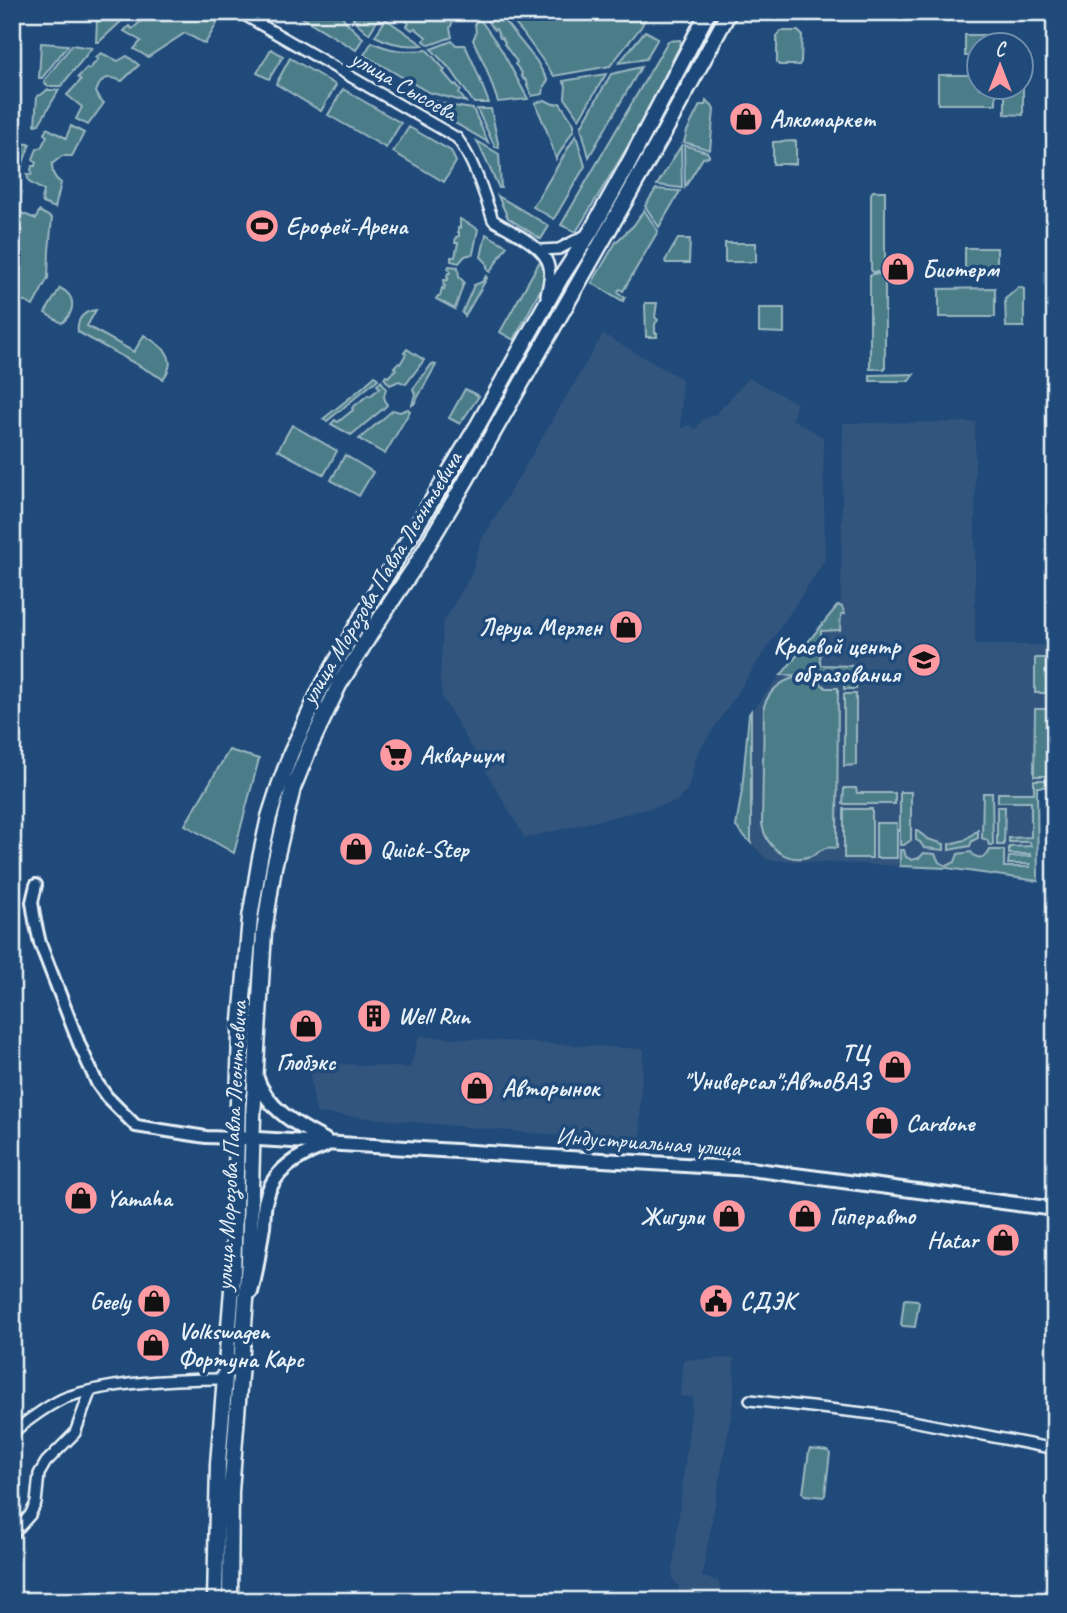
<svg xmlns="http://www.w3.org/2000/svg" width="1067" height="1613" viewBox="0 0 1067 1613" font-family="Caveat,sans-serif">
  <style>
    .built { fill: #33547d }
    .green { fill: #4c7d89; stroke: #9ab7c0; stroke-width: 2 }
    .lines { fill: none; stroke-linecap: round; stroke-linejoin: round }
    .minor-casing { stroke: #e8f1f8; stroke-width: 14 }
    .tertiary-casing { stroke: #e8f1f8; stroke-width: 16 }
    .secondary-casing { stroke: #e8f1f8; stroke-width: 18 }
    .primary-casing { stroke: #e8f1f8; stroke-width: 19 }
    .minor { stroke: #1f4a7a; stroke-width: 9 }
    .tertiary { stroke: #1f4a7a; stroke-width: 10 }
    .secondary { stroke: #1f4a7a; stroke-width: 12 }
    .primary { stroke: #1f4a7a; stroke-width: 14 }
    .labels { text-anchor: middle; stroke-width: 7; stroke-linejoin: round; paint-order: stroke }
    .street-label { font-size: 24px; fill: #e8f1f8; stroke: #1f4a7a }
    .poi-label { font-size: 24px; font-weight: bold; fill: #e8f1f8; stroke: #1f4a7a; text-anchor: start }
  </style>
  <rect width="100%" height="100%" fill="#1f4a7a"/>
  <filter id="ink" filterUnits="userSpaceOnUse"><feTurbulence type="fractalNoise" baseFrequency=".0143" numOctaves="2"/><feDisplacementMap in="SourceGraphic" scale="14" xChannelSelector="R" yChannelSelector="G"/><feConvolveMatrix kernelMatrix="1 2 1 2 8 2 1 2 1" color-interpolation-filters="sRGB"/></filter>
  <g filter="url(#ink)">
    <path class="built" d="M603,334L682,379L681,429L689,425L696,429L702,420L717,413L749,378L797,403L792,419L823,437L825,560L697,754L688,789L676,802L525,838L442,697L440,678L443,623L470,577L481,541Z
      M975,422V645H1055V787H1037L1038,881L947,868L767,860L736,827L742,790L749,714L841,601L843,423Z
      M419,1036L644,1049L640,1108L641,1143L316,1113L308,1062L410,1068Z
      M734,1358V1399L702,1577L719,1581L722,1601H676L679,1587L672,1578L682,1486L693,1398L680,1396L683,1360Z"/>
    <path class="green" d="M149,12H210L220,18L205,44L185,33L148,57L134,49L141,41L124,31L129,26L132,29L144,19L143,17Z
      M293,12H339L348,24L363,38L356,50Z
      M348,12H373L380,16L369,34L357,23Z
      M389,12H446L453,21L450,28L452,37L430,45L424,41L426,37L415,28L412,30L407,26L409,23L397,15L395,18L388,14Z
      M483,12H497L536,60L548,81L544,86L543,94L532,96L527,85L528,84L525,79L524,80L521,75L522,73L515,64L517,62C512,55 509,51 504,44L505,43L502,38H500L496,29L494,30L482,14Z
      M505,12H649L641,27L610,66L554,76L523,33Z
      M106,14L126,17L99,42H96L97,20L101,19Z
      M479,18L501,49L528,99L498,102L486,68L473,40L476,33L475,23Z
      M386,19L423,45C406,47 390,44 375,36Z
      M645,31L658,38L646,59L619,63Z
      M780,31H798L802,35L801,62L799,65H779L777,62V35Z
      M965,35H996V45L979,46V56H965Z
      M680,40L681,43L642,123L576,232L561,225L668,41Z
      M452,41L456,45H465L475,67L489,103H474L452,71L431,49Z
      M372,42C390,51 406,52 427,50L445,70L443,72L454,85L456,84L461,90L459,93L466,102L428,92L364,55Z
      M41,43L68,45L42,78H39Z
      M72,45L92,48L61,86H47L44,81Z
      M271,49L283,56L269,79L257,73Z
      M101,53L118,61L127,56L139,65L122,81C108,75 101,77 96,92L100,100L104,103L88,125L76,119L82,107L67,95L81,80L78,77L87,68L89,70L98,59L96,57Z
      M290,58L336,85L321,111L276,84Z
      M641,67L589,157L581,127L611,74Z
      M606,74L579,119L565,98L566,86L563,81Z
      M938,75H979V88H996V104H938Z
      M1022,75L1023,76V115L1005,114V88H1021Z
      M343,89L401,123L386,148L328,115Z
      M47,90H59L39,124L35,125L37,96L41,95Z
      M425,98L453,106L473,109L488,142L422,104Z
      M545,100L553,104L560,103L574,124V129L556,159L547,131L535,103Z
      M706,101L712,106L714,110L710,150L684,142L687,131L700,105H705Z
      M477,109H491L499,148L495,147Z
      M71,126L84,133L72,156H62L52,164C52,173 54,178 61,183L55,208L43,203L42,199L44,191L29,182L27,174L31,175L32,172L31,170L32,166H35L36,162L33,159L37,149L41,148L47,136L44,134L47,128L66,138Z
      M409,127L451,151L456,162L444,182L393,152Z
      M576,135L585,166L554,219L533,207Z
      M477,141L499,154L501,188H499Z
      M796,141V164H773V142Z
      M12,143L30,144L15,185L12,184Z
      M684,145L707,152L709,155V157L703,158L685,187Z
      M681,146L682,188L657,185Z
      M656,189L680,191L659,227L645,206Z
      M873,191H885V270L884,272H873L871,270V194Z
      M498,196L549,226L541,239L508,218Z
      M644,210L658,231L623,291L620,289L618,291L619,294L625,297L623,301L592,283L616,242L634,225Z
      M39,211L52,218L49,251L48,278L33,306L15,296L14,258L19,212L36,219Z
      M460,219L478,229L473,254L465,256L459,263L451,261V257H455L458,243H455L456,237L459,236V232H458V228H460Z
      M486,234L507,246L490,272L488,271L486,262L481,257Z
      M678,239H690L689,263H666L665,261Z
      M725,243H756V262H725Z
      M965,248H997V269H965Z
      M540,261L545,271L544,283L514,340L500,332Z
      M449,266L458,267L459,277L464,282L455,309L436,299L438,296H440L442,288L444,289L445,286L443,285L444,280H448V277L447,276L448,273H450V270L448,269Z
      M873,274H883L885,277V369H870V275Z
      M486,276L487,278L465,316L462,313L474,285L482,282Z
      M1019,287L1024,289V327H1006L1005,299Z
      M60,288C77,296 75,312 62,323L45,313Z
      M995,288V317H939V289Z
      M645,303H657L655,317L658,320L655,324V333H657V337H646Z
      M759,308H784V333L759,332Z
      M96,310L87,326L134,352L144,335C162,346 180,357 163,379L78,332C76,319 84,311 96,310Z
      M407,349L424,360L406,384L399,381L390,385L384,378L386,376L388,377L396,369L394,367L398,363L400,364L406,354L404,353Z
      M432,364L436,365L414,404L412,405L415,394L413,389Z
      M914,374L909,381H870V375Z
      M375,376L378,379L327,421L323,419L357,392Z
      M381,381L386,388L384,397L387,405L383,409L351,435L331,424L335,420L338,422L353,410L352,408L368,395L370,396L380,388L377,385Z
      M465,389L479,396L460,424L449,418Z
      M408,409L410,411L385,454L359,439L393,410L400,412Z
      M292,425L337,451L324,475L278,450Z
      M345,455L373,472L359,496L331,480Z
      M838,605L842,607L845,614H841L840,630L821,631L820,665L855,666L857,672L856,689H844V676L781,675Z
      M1035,658H1046V693H1035Z
      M793,678L809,679L819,682L826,688H838L837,848C833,848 829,847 826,848C821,849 816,855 811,856C787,864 766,848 762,824L764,706C769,692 778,683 793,678Z
      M844,694H856V765L844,766Z
      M1035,709H1055L1054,776H1034Z
      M751,711V843L736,827L742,790L749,714Z
      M229,750L259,759L234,853L185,825Z
      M1034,780H1055V787H1037L1038,881L947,868L900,866V850H904L906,857L912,860L919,858L924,853L935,854L939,862L947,866L955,862L958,854L971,852C977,860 986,859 990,850H1004V867H1030V864H1008L1009,857L1031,856L1030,854H1009V847L1031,846L1030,842H1009V838L1031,837V802H998V793H1034Z
      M844,788H856L857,793H895V804H843Z
      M900,792H911V840L904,845H900Z
      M983,793H992L993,845H989L987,840L982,838Z
      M997,807H1005L1004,845H997Z
      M844,809H872V858H844Z
      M876,823H897V858H876Z
      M916,830L928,839L944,844V850L924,848L920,842L916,840Z
      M978,830V838L972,841L970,846L949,850V844L965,840Z
      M906,1299L917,1300L919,1302L915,1327L903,1326L901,1325L904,1300Z
      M810,1449L828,1451L830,1453L825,1495L823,1497L805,1495L803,1493L809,1451Z"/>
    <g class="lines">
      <g class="minor-casing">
        <path id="minor" d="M239,12L457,138C475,163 483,191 493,220C510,231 546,246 549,267C551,276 548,286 546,295
          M541,250L559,249L584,236
          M750,1400L882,1415L1055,1449
          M12,1433C27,1421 49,1404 67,1397C111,1382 178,1379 225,1379
          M12,1535L30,1515L36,1503L39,1474L46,1462L75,1433L90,1392"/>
      </g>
      <g class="tertiary-casing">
        <path id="tertiary" d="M36,885L32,902L35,921L40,943L80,1046L97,1083L107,1097L136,1126L206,1137L237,1138"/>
      </g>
      <g class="secondary-casing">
        <path id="secondary" d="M256,1076C266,1108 296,1125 325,1140
          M243,1138L750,1169L1055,1209
          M251,1292C257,1271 259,1249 263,1227C264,1218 263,1208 266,1199C273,1170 298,1156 324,1146"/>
      </g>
      <g class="primary-casing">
        <path id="primary" d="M215,1601L218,1464L233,1277L240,1032L250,918L260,858L269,817L279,786L291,753L320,690L371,601L478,425L560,279L591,231L630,161L708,12
          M230,1601L231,1491L249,1261L253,1117L264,932L274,867L293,788L309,749L339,685L381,617L416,565L464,484L662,136L729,12"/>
      </g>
      <use href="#minor" class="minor"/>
      <use href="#tertiary" class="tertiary"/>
      <use href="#secondary" class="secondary"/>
      <use href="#primary" class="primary"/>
    </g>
  </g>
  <defs>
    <g id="shop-disc" transform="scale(1.75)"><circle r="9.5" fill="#ff9aa2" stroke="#1f4a7a"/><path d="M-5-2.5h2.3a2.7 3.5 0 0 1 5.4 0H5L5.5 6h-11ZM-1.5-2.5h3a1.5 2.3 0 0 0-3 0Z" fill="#111"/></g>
    <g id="stadium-disc" transform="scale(1.75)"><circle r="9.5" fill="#ff9aa2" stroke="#1f4a7a"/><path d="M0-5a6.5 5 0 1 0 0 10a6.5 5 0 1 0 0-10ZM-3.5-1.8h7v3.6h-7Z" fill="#111"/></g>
    <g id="school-disc" transform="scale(1.75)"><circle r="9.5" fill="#ff9aa2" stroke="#1f4a7a"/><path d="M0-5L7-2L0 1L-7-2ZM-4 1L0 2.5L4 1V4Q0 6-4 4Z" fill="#111"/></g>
    <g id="supermarket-disc" transform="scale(1.75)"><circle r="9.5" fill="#ff9aa2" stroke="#1f4a7a"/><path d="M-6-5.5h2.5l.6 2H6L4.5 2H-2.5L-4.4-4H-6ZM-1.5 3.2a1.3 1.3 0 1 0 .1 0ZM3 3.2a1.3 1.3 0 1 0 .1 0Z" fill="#111"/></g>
    <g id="building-disc" transform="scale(1.75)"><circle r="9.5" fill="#ff9aa2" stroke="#1f4a7a"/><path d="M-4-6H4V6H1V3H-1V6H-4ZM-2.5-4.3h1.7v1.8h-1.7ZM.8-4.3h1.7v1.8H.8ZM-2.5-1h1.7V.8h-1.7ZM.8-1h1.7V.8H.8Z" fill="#111"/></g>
    <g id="civic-disc" transform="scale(1.75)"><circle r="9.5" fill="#ff9aa2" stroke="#1f4a7a"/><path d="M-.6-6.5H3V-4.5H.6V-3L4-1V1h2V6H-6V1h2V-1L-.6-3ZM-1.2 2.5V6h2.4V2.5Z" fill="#111"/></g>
  </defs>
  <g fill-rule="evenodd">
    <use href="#shop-disc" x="746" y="119"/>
    <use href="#stadium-disc" x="262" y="226"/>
    <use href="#shop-disc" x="898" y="269"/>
    <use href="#shop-disc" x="626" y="627"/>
    <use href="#school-disc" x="924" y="660"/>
    <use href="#supermarket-disc" x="396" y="755"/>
    <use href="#shop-disc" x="356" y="849"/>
    <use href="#building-disc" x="374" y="1016"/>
    <use href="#shop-disc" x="306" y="1026"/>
    <use href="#shop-disc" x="895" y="1067"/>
    <use href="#shop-disc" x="477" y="1088"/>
    <use href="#shop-disc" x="882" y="1123"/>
    <use href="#shop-disc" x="81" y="1198"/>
    <use href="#shop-disc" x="729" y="1216"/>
    <use href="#shop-disc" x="805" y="1216"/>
    <use href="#shop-disc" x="1003" y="1240"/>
    <use href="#shop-disc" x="154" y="1301"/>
    <use href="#civic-disc" x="716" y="1301"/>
    <use href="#shop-disc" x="153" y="1345"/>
  </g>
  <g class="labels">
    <g class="street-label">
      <text transform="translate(404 85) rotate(30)" y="8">улица Сысоева</text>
      <text transform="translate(381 578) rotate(-59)" y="8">улица Морозова Павла Леонтьевича</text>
      <text transform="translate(648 1142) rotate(4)" y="8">Индустриальная улица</text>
      <text transform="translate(231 1146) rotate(-87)" y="8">улица Морозова Павла Леонтьевича</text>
    </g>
    <g class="poi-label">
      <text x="770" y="127">Алкомаркет</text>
      <text x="286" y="234">Ерофей-Арена</text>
      <text x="922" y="277">Биотерм</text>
      <text x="602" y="635" text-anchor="end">Леруа Мерлен</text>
      <text x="900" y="654" text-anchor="end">Краевой центр<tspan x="900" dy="28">образования</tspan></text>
      <text x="420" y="763">Аквариум</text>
      <text x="380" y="857">Quick-Step</text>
      <text x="398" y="1024">Well Run</text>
      <text x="870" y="1061" text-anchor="end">ТЦ<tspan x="870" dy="28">"Универсал";АвтоВАЗ</tspan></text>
      <text x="306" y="1070" text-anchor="middle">Глобэкс</text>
      <text x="502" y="1096">Авторынок</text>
      <text x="906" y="1131">Cardone</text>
      <text x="106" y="1206">Yamaha</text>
      <text x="704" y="1224" text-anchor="end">Жигули</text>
      <text x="830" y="1224">Гиперавто</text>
      <text x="978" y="1248" text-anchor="end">Hatar</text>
      <text x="130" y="1309" text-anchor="end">Geely</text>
      <text x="740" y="1309">СДЭК</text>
      <text x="178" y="1339">Volkswagen<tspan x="178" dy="28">Фортуна Карс</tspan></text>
    </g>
  </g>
  <rect width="1067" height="1613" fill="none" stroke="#1f4a7a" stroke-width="42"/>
  <rect x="21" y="21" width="1025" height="1571" fill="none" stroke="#e8f1f8" stroke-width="2.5" filter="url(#ink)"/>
  <g transform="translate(1000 66)"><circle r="33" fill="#1f4a7a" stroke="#6f8dac" stroke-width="2"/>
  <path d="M0-5L12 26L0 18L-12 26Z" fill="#ff9aa2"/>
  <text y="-10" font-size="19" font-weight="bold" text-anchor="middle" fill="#e8f1f8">С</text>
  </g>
</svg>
